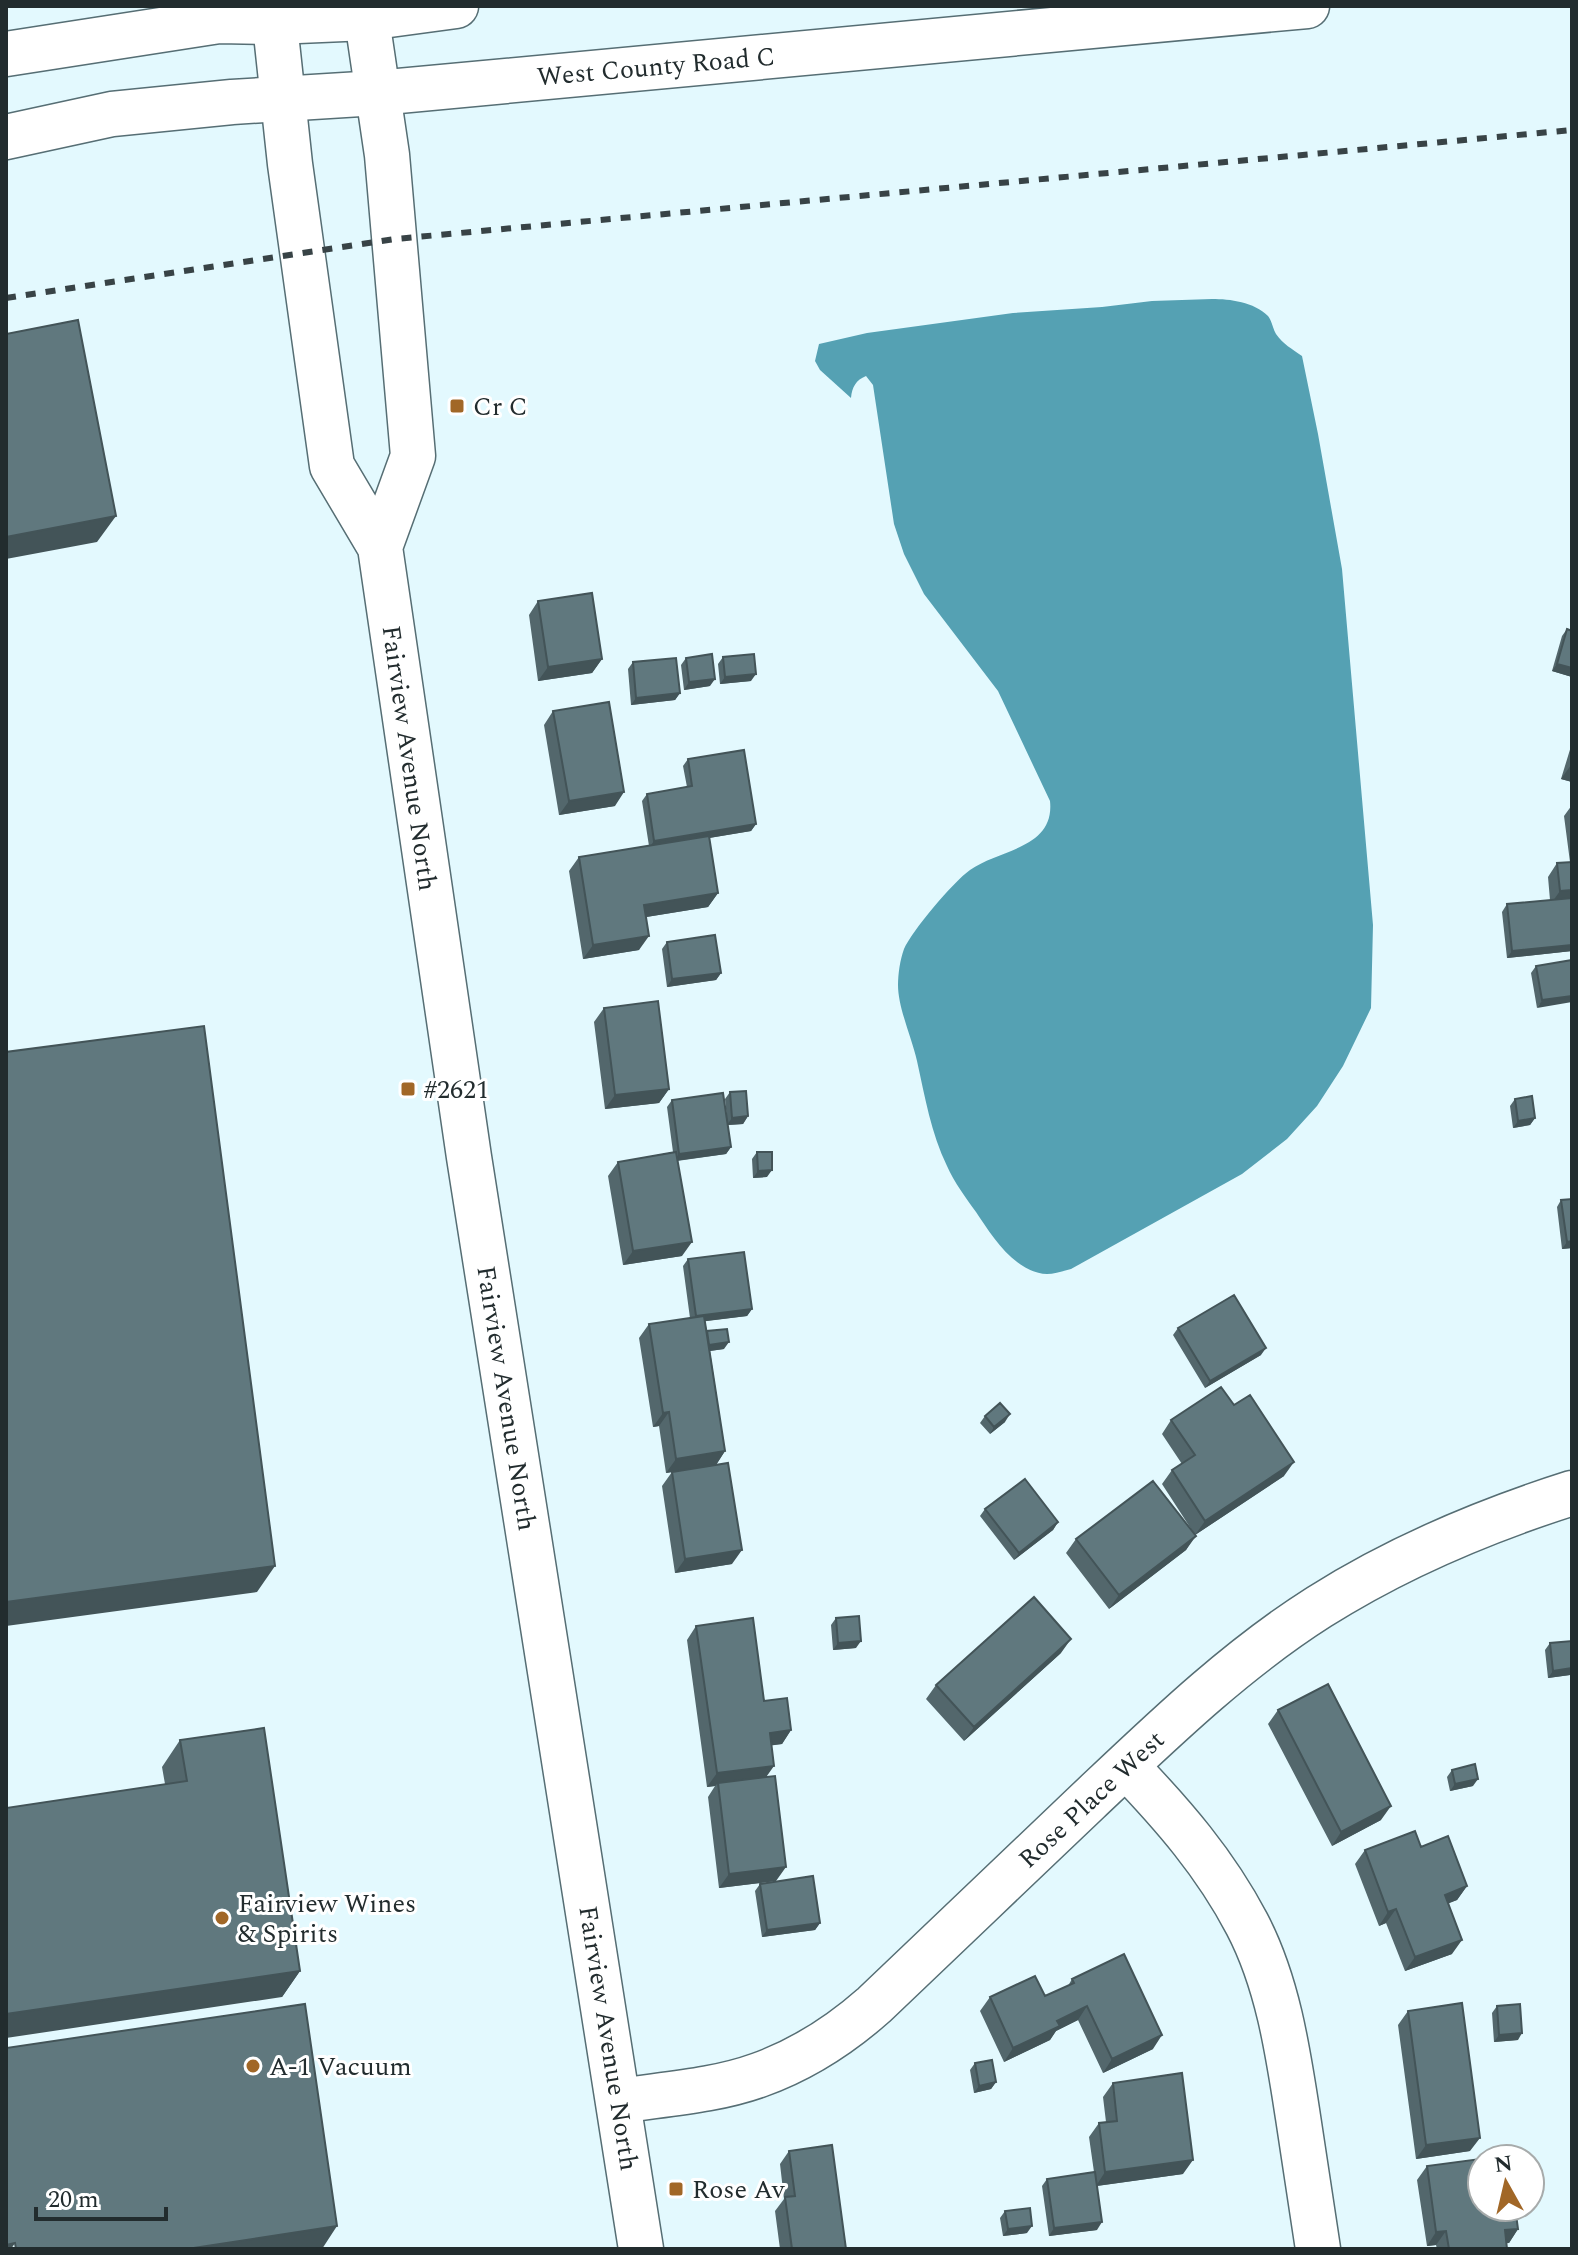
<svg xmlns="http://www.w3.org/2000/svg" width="1578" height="2255" viewBox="0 0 1578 2255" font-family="Spectral,serif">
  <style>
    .water { fill: #55a1b3 }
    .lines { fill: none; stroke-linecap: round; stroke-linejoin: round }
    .minor-casing { stroke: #566e74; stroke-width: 47 }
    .tertiary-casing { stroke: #566e74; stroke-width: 47 }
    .secondary-casing { stroke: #566e74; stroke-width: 47 }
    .minor { stroke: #fff; stroke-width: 44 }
    .tertiary { stroke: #fff; stroke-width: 44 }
    .secondary { stroke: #fff; stroke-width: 44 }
    .rail { stroke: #384346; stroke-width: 6; stroke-dasharray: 10 10; stroke-linecap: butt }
    .wall { fill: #53676c }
    .shaded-wall { fill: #435458 }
    .building { fill: #60787e; stroke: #435458; stroke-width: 2 }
    .poi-dot { fill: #a16727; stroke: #fff; stroke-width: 3 }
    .labels { text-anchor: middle; stroke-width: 6; stroke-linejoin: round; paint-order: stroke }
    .street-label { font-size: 26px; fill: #222c2e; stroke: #fff }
    .poi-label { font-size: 26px; fill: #222c2e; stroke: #fff; text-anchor: start }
  </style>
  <rect width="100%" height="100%" fill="#e3f9fe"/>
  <path class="water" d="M1212,299C1230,299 1254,302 1268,316C1272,321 1273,329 1276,334C1283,344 1292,349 1302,356L1318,434L1342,569L1373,925L1371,1008L1343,1066L1317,1106L1287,1139L1242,1174L1071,1269C1063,1271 1054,1274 1047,1274C1015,1273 992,1236 976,1212C966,1198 954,1182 947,1166C931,1133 925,1097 917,1061C912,1038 898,1008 898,985C898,974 900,960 904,949C912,931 953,882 970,870C999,849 1055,849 1050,801L998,691L924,594L904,554L894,524L873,385L866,376C856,380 852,387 851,398L820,370L815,361L819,344L867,333L1013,313L1102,307L1152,301Z"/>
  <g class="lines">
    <g class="minor-casing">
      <path id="minor" d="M1126,1766C1173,1815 1215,1863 1247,1924C1278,1983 1288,2052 1298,2117C1305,2161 1311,2205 1318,2249
        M619,2101C665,2094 715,2091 759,2075C801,2060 840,2035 874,2005C945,1937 1017,1869 1088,1801C1161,1732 1234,1661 1319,1607C1398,1557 1484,1521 1572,1493"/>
    </g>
    <g class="tertiary-casing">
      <path id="tertiary" d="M273,6L290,164L332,466L380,547L469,1157L641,2249
        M365,6L387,155L413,456L380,547"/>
    </g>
    <g class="secondary-casing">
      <path id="secondary" d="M6,54L219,21L275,22L367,18L456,6
        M6,137L112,114L232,102L377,93L1307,6"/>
    </g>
    <use href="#minor" class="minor"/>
    <use href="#tertiary" class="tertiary"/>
    <use href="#secondary" class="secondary"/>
    <path class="rail" d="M6,298L395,239L1572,130"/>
  </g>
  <path class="wall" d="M538,601L602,659L592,673L538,681L529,615Z
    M1567,629L1572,631V677L1552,671L1562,636Z
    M723,657L751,681L720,684L718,664Z
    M686,658L710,686L684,690L681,665Z
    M633,662L680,693L675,700L631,705L628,669Z
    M553,711L615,806L559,815L544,725Z
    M1572,743V782L1561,779Z
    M688,759L756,824L751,831L709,838L718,893L708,907L646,917L639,950L583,959L569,871L579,857L649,846L642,801L647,794L687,787L683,766Z
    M1572,805V951L1507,958L1502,912L1507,904L1550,900L1548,877L1557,863L1570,862L1564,816Z
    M667,942L721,973L716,980L667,987L662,949Z
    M1572,960L1537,1008L1531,973L1536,966Z
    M604,1008L669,1089L659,1103L605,1109L594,1022Z
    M730,1092L748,1116L743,1124L728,1125L731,1147L726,1154L677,1161L682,1256L623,1265L608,1176L618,1162L673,1152L667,1107L672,1100L727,1119L725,1099Z
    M1515,1099L1535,1118L1530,1125L1513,1128L1510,1106Z
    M757,1152L767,1177L753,1178L752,1159Z
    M1561,1200L1572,1248L1562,1249L1557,1207Z
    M688,1259L752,1309L747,1316L705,1321L707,1331L724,1349L710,1351L725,1451L716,1465L732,1564L675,1573L662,1486L672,1472L666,1473L659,1426L653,1427L639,1338L649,1324L690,1318L683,1266Z
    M1178,1328L1261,1355L1205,1388L1173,1335Z
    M985,1416L1005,1422L990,1434L980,1423Z
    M1171,1420L1284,1476L1195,1535L1186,1550L1109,1609L1066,1553L1076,1539L1195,1535L1162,1484L1172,1470L1182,1464L1162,1434Z
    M985,1509L1058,1522L1053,1530L1014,1560L980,1516Z
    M836,1618L856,1648L833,1650L831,1625Z
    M696,1626L791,1730L782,1744L771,1745L766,1777L776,1881L719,1888L708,1797L715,1786L707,1787L687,1640Z
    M1550,1643L1570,1675L1548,1678L1545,1650Z
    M1061,1653L964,1741L926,1699L936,1685Z
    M1278,1710L1381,1820L1332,1846L1268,1724Z
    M180,1740L300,1971L282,1997L165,1784L162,1767Z
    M1452,1770L1473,1786L1450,1791L1447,1777Z
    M1365,1850L1467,1886L1457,1900L1448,1903L1452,1954L1405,1971L1386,1923L1379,1926L1355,1864Z
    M760,1884L820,1923L815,1930L762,1937L755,1891Z
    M1072,1979L1153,2049L1103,2073L1078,2020L1056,2031L1050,2040L1004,2062L980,2011L990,1997L1045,1996L1068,1986Z
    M1497,2006L1518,2040L1494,2042L1492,2013Z
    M1408,2011L1470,2151L1416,2159L1398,2025Z
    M975,2063L996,2082L991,2089L974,2093L970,2070Z
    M1113,2083L1183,2174L1097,2186V2230L1049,2236L1042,2186L1047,2179L1094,2172L1089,2137L1099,2123L1106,2122L1103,2097Z
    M789,2151L846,2249H780L775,2211L784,2199L780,2164Z
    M1427,2166L1488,2210L1518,2229L1509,2243H1506L1507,2249H1437L1436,2245L1427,2246L1417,2180Z
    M1005,2211L1027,2233L1003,2236L1000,2218Z"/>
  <path class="shaded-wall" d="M116,516L97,542L6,559V537Z
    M602,659L592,673L538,681L548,667Z
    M1557,664L1572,668V677L1552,671Z
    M756,674L751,681L720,684L725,677Z
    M715,679L710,686L684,690L689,682Z
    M680,693L675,700L631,705L636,698Z
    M1571,765H1572V782L1561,779Z
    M624,792L615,806L559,815L569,801Z
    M756,824L751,831L649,848L654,841Z
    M1572,890V902L1550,905L1560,891Z
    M718,893L708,907L634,919L644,905Z
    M649,936L639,950L583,959L593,945Z
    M1572,945V951L1507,958L1512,951Z
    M721,973L716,980L667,987L672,979Z
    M1572,996V1002L1537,1008L1542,1000Z
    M669,1089L659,1103L605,1109L615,1095Z
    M748,1116L743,1124L727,1125L732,1118Z
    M1535,1118L1530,1125L1513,1128L1518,1121Z
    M731,1147L726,1154L674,1161L679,1154Z
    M772,1170L767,1177L753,1178L758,1171Z
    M1572,1241V1248L1562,1249L1567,1242Z
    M692,1242L682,1256L623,1265L633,1251Z
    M752,1309L747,1316L691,1323L696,1316Z
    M729,1342L724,1349L702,1352L707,1345Z
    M1266,1348L1261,1355L1205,1388L1210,1381Z
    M669,1412L659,1426L653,1427L663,1413Z
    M1010,1414L1005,1422L990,1434L994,1427Z
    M725,1451L716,1465L666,1473L676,1459Z
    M1294,1462L1284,1476L1195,1535L1205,1521Z
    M1058,1522L1053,1530L1014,1560L1019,1553Z
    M1196,1536L1186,1550L1109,1609L1119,1595Z
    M742,1550L732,1564L675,1573L685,1559Z
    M275,1566L257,1592L6,1626V1602Z
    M1071,1639L1061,1653L964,1741L974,1727Z
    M861,1641L856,1648L833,1650L838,1643Z
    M1572,1668V1672L1570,1675L1548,1678L1553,1671Z
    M791,1730L782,1744L760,1747L770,1733Z
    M774,1766L764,1780L718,1783L715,1786L707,1787L717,1773Z
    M1478,1779L1473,1786L1450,1791L1455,1784Z
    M1391,1806L1381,1820L1332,1846L1341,1832Z
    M786,1867L776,1881L719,1888L729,1874Z
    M1467,1886L1457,1900L1435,1909L1445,1895Z
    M1396,1909L1386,1923L1379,1926L1388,1912Z
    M820,1923L815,1930L762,1937L767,1930Z
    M1462,1940L1452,1954L1405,1971L1415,1957Z
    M300,1971L282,1997L6,2038V2014Z
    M1087,2006L1078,2020L1056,2031L1050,2040L1004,2062L1013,2048L1057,2021Z
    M1522,2033L1518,2040L1494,2042L1499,2035Z
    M1162,2035L1153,2049L1103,2073L1112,2059Z
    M996,2082L991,2089L974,2093L979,2086Z
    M1480,2138L1470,2151L1416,2159L1426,2145Z
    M1193,2160L1183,2174L1096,2186L1105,2172Z
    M1102,2222L1097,2230L1049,2236L1054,2228Z
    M337,2226L322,2249H187Z
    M1032,2226L1027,2233L1003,2236L1008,2229Z
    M1518,2229L1509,2243L1495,2244L1505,2230Z
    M1446,2231L1436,2245L1427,2246L1436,2232Z
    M15,2243L11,2249H6V2245Z"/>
  <path class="building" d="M78,320L116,516L6,537V334Z
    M592,593L602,659L548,667L538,601Z
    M1567,629L1572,631V668L1557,664Z
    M712,654L715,679L689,682L686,658Z
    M754,654L756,674L725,677L723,657Z
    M676,658L680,693L636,698L633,662Z
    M609,702L624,792L569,801L553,711Z
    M744,750L756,824L654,841L647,794L692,786L688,759Z
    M709,836L718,893L644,905L649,936L593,945L579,857Z
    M1572,862V890L1560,891L1557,863Z
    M1572,898V945L1512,951L1507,904Z
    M715,935L721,973L672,979L667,942Z
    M1572,960V996L1542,1000L1536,966Z
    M658,1001L669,1089L615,1095L604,1008Z
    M204,1026L275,1566L6,1602V1052Z
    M746,1091L748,1116L732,1118L730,1092Z
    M723,1093L731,1147L679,1154L672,1100Z
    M1532,1096L1535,1118L1518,1121L1515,1099Z
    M676,1152L692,1242L633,1251L618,1162Z
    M757,1152H772V1170L758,1171Z
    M1572,1199V1241L1567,1242L1561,1200Z
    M744,1252L752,1309L696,1316L688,1259Z
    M1234,1295L1266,1348L1210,1381L1178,1328Z
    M704,1316L725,1451L676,1459L669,1412L663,1413L649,1324Z
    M727,1329L729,1342L709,1345L707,1331Z
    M1221,1387L1234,1405L1250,1395L1294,1462L1205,1521L1172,1470L1195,1455L1171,1420Z
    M1000,1403L1010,1414L994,1427L985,1416Z
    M728,1463L742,1550L685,1559L672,1472Z
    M1025,1479L1058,1522L1019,1553L985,1509Z
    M1153,1481L1196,1536L1119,1595L1076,1539Z
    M1034,1597L1071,1639L974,1727L936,1685Z
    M859,1616L861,1641L838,1643L836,1618Z
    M753,1618L764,1701L787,1698L791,1730L770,1733L774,1766L717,1773L696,1626Z
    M1572,1641V1668L1553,1671L1550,1643Z
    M1328,1684L1391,1806L1341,1832L1278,1710Z
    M264,1728L300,1971L6,2014V1808L187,1781L180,1740Z
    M1475,1764L1478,1779L1455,1784L1452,1770Z
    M775,1776L786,1867L729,1874L718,1783Z
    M1415,1831L1421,1847L1448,1836L1467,1886L1445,1895L1462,1940L1415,1957L1396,1909L1388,1912L1365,1850Z
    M813,1876L820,1923L767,1930L760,1884Z
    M1124,1954L1162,2035L1112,2059L1087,2006L1057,2021L1060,2026L1013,2048L990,1997L1035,1976L1045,1996L1074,1983L1072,1979Z
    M1462,2003L1480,2138L1426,2145L1408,2011Z
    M305,2004L337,2226L187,2249H16L15,2243L6,2245V2048Z
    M1520,2004L1522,2033L1499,2035L1497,2006Z
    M992,2060L996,2082L979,2086L975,2063Z
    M1182,2073L1193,2160L1105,2172L1099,2123L1117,2121L1113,2083Z
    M832,2145L846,2249H792L785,2197L795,2196L789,2151Z
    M1480,2159L1482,2172V2207H1487L1488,2210L1515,2207L1518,2229L1505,2230L1507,2249H1449L1446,2231L1436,2232L1427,2166Z
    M1095,2172L1102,2222L1054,2228L1047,2179Z
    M1030,2208L1032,2226L1008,2229L1005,2211Z"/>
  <g class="poi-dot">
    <rect x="449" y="398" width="16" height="16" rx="4"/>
    <rect x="400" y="1081" width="16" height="16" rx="4"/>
    <circle cx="222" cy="1918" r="8"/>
    <circle cx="253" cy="2066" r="8"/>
    <rect x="668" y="2181" width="16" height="16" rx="4"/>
  </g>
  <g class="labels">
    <g class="street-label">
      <text transform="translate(656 66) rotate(-5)" y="9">West County Road C</text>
      <text transform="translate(410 758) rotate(82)" y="9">Fairview Avenue North</text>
      <text transform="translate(507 1398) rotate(81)" y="9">Fairview Avenue North</text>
      <text transform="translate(1091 1799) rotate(-43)" y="9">Rose Place West</text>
      <text transform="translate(609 2038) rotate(81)" y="9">Fairview Avenue North</text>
    </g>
    <g class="poi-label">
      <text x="473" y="415">Cr C</text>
      <text x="424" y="1098">#2621</text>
      <text x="238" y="1912">Fairview Wines<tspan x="238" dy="30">&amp; Spirits</tspan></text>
      <text x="269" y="2075">A-1 Vacuum</text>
      <text x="692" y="2198">Rose Av</text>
    </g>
  </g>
  <rect width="1578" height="2255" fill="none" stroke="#222c2e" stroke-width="16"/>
  <g transform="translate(1506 2183) rotate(352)"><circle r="38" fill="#ffffff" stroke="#a7abab" stroke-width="2"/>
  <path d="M0-6L14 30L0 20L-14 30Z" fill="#a16727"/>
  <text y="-12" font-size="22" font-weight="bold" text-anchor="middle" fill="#222c2e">N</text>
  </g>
  <path d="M36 2207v12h130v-12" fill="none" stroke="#222c2e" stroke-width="4"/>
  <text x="48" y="2207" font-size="24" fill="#222c2e" stroke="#ffffff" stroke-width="6" paint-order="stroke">20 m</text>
</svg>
